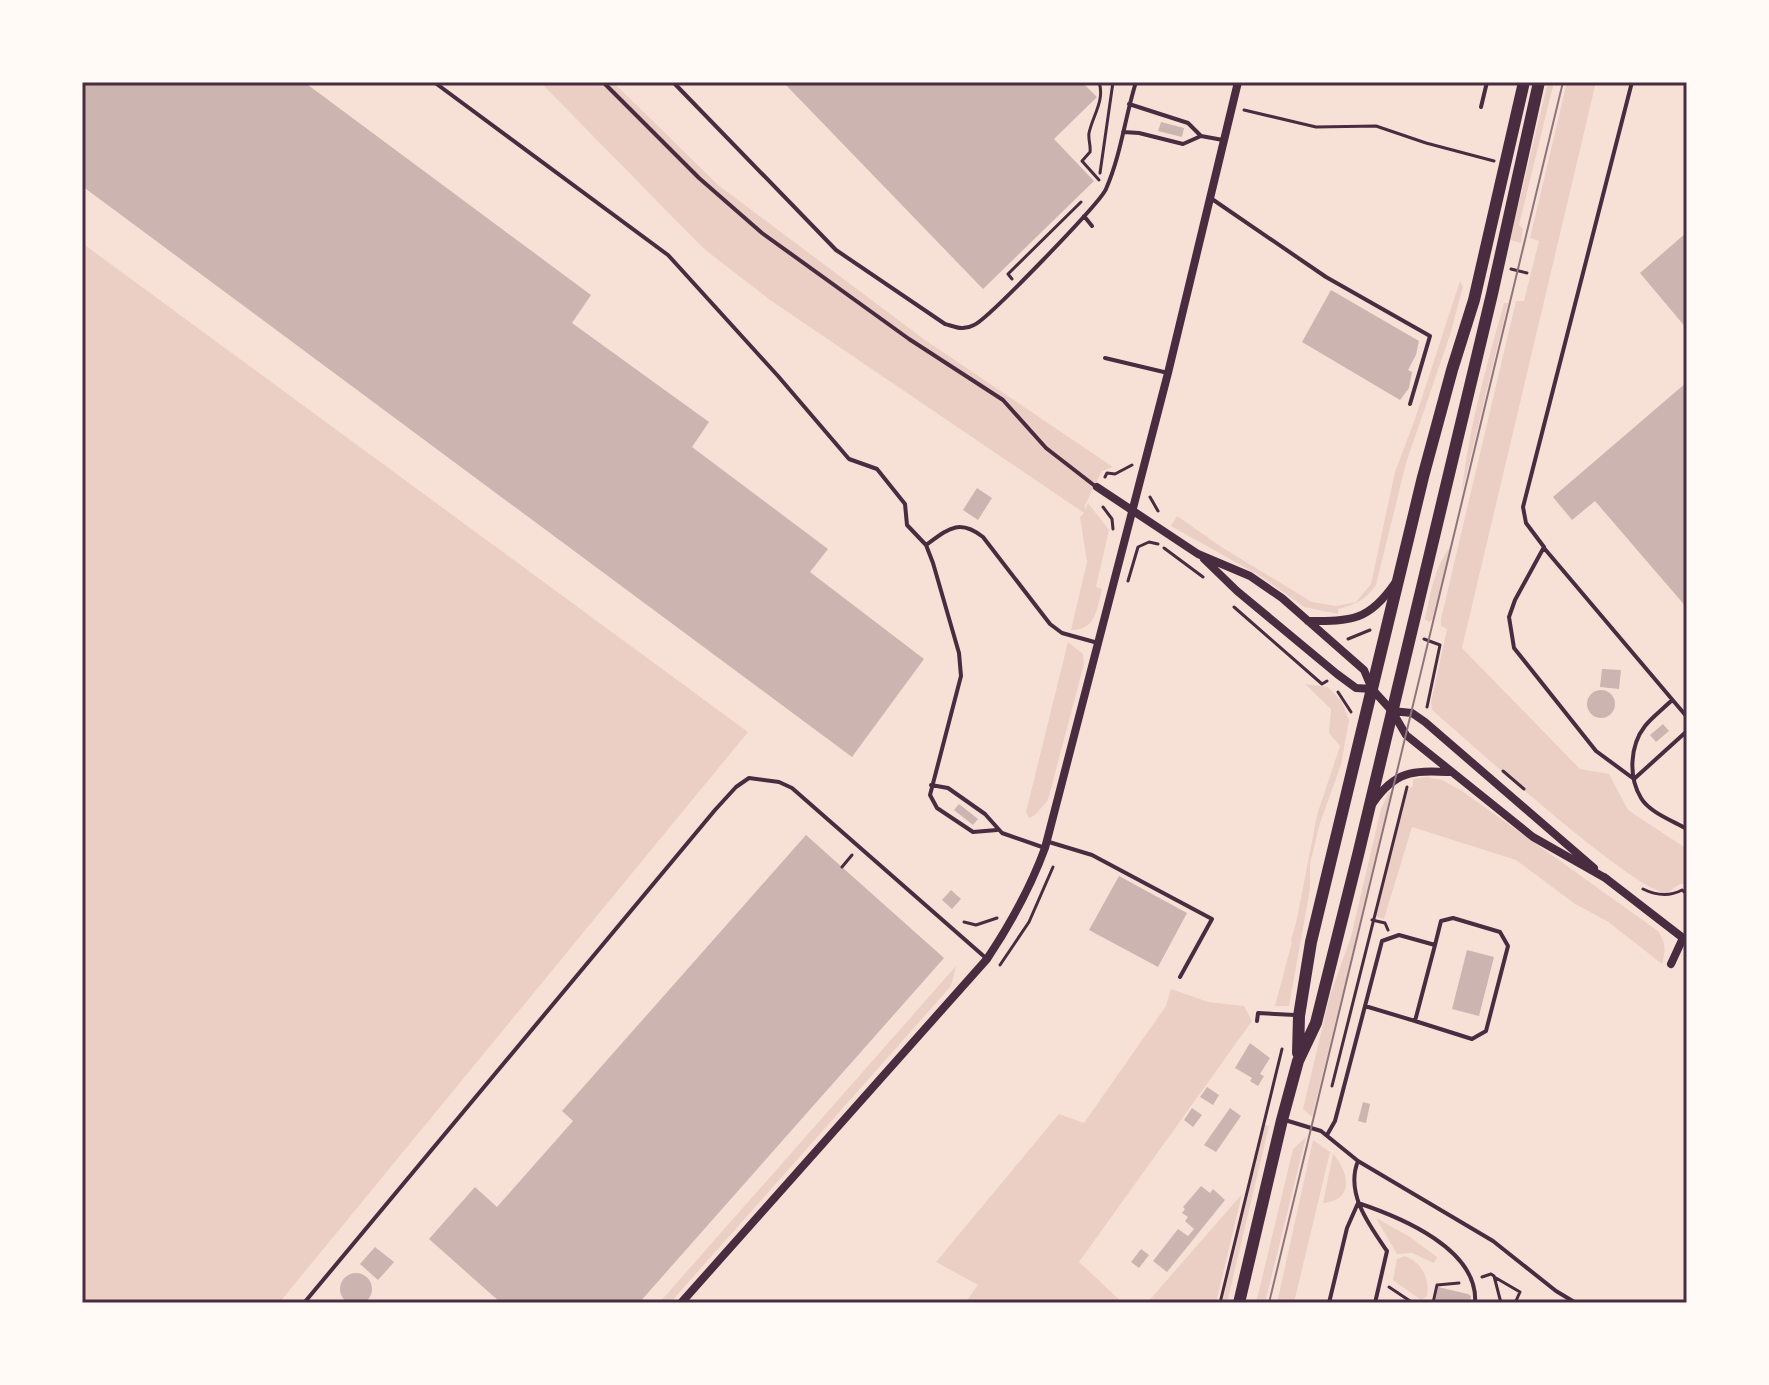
<svg xmlns="http://www.w3.org/2000/svg" width="1769" height="1385" viewBox="0 0 1769 1385" font-family="'Archivo Narrow',sans-serif">
  <style>
    .green { fill: #ebcfc5 }
    .building { fill: #ccb4b1 }
    .lines { fill: none; stroke-linecap: round; stroke-linejoin: round }
    .path { stroke: #4a2c40; stroke-width: 3 }
    .service { stroke: #4a2c40; stroke-width: 4 }
    .minor { stroke: #4a2c40; stroke-width: 8 }
    .primary { stroke: #4a2c40; stroke-width: 12 }
    .tram { stroke: #8f747c; stroke-width: 2 }
    .neatline { fill: none; stroke: #4a2c40; stroke-width: 3 }
  </style>
  <rect width="100%" height="100%" fill="#f7e1d7"/>
  <path class="green" d="M540,82H613L718,185L925,340L1113,467L1102,471L1085,505V511L1088,503L1109,530L1096,587L1102,589C1097,608 1096,631 1071,630L1087,562L1080,517L1084,513L770,300L703,248Z
    M1548,82H1554L1519,225L1523,229L1521,243L1510,240Z
    M1567,82H1596L1462,648L1580,769L1609,774L1628,810L1687,849V885L1680,884L1667,893C1635,893 1467,740 1432,710L1431,702L1447,629L1441,626V619L1516,301H1524L1539,241L1530,238Z
    M82,243L748,732L279,1303H82Z
    M1460,281L1463,287L1450,335L1406,463L1376,585C1365,600 1355,605 1338,609V614L1304,607L1262,577L1171,526L1177,516L1223,548L1312,602L1336,606L1356,602L1371,584L1395,472L1415,419Z
    M1504,303H1508L1462,493C1468,429 1487,365 1504,303Z
    M1452,545L1434,618L1429,622L1425,619C1430,595 1435,564 1452,545Z
    M1068,642L1083,654L1084,664L1048,800L1035,815L1029,818L1026,812Z
    M1305,684L1328,687L1342,702L1349,720L1341,765L1320,823L1310,864V889L1289,1006H1275L1292,942L1291,940L1297,919L1317,815L1340,746L1329,733L1331,709Z
    M1427,777L1442,780L1462,791L1658,931C1666,943 1666,951 1662,964L1607,921L1575,904L1516,860L1412,827L1384,919L1375,916L1407,790L1413,786V779Z
    M1389,792H1392L1312,1117L1303,1109L1330,995L1351,937L1381,809Z
    M956,966L951,986L670,1303H659Z
    M1171,989L1208,1002L1244,1006L1252,1021L1079,1262L1123,1303H965L978,1285L936,1262L1059,1114L1084,1123L1166,1006Z
    M1265,1125L1269,1126L1227,1303H1222Z
    M1306,1137L1265,1303H1256L1293,1149Z
    M1313,1140L1330,1152L1294,1303H1277Z
    M1333,1154C1349,1172 1355,1200 1323,1203Z
    M1242,1194L1216,1303H1147Z
    M1376,1218L1410,1237L1437,1257L1434,1263L1412,1253L1397,1254Z
    M1405,1256C1422,1263 1430,1278 1427,1296L1421,1300L1393,1280L1397,1259Z"/>
  <path class="building" d="M82,82H304L591,295L572,323L709,422L692,447L828,549L810,572L924,659L852,757L82,186Z
    M783,82H1082L1097,97L1054,139L1094,181L983,289Z
    M1161,122L1184,128L1182,137L1158,131Z
    M1687,232V329L1640,273Z
    M1331,290L1419,341L1416,355L1408,370L1412,372L1409,388L1400,400L1302,342Z
    M1687,382V608L1595,501L1572,520L1553,497Z
    M977,488L992,498L978,520L963,510Z
    M1602,669L1621,670L1619,689L1600,687Z
    M1587 704a14 14 0 1 1 28 0a14 14 0 1 1-28 0Z
    M1663,724L1669,731L1656,742L1650,735Z
    M959,804L978,819L973,825L954,810Z
    M806,835L944,958L639,1303H501L429,1239L475,1187L497,1207L573,1121L562,1111Z
    M1119,876L1187,913L1158,967L1089,930Z
    M951,890L961,899L952,909L942,900Z
    M1467,950L1494,957L1479,1016L1452,1009Z
    M1250,1043L1270,1058L1260,1074L1264,1076L1258,1086L1250,1081L1252,1078L1235,1068Z
    M1207,1087L1219,1095L1213,1105L1200,1097Z
    M1363,1102L1370,1104L1366,1123L1358,1121Z
    M1192,1108L1202,1115L1193,1127L1184,1120Z
    M1230,1108L1241,1116L1216,1152L1204,1145Z
    M1201,1186L1210,1193L1213,1189L1225,1200L1167,1272L1153,1261L1178,1229L1188,1236L1194,1229L1185,1221L1188,1217L1182,1213L1185,1209L1183,1207Z
    M375,1247L394,1262L378,1280L360,1264Z
    M1141,1249L1149,1255L1139,1268L1131,1262Z
    M340 1289a16 16 0 1 1 32 0a16 16 0 1 1-32 0Z
    M1438,1287L1468,1294L1471,1296L1470,1303H1435Z"/>
  <g class="lines">
    <path class="path" d="M1244,110L1316,127L1376,126L1426,143L1494,161
      M1100,173L1113,82
      M1099,180L1082,161L1090,152C1091,145 1088,140 1089,133C1093,115 1105,100 1099,82
      M1511,269L1527,273
      M1012,279L1008,274L1081,202
      M1105,477L1107,473L1115,474L1132,465
      M1150,497L1158,511
      M1103,507L1112,519L1113,529
      M1164,548L1203,577
      M1128,581L1138,547L1149,542L1158,544
      M1234,607L1322,684L1327,681
      M1348,639L1370,630
      M1424,639L1440,645L1427,707
      M1338,692L1351,712
      M1503,771L1524,789
      M842,867L852,855
      M1643,889C1657,896 1669,897 1682,890L1687,894
      M1372,920L1385,923L1388,930
      M964,922L976,925L997,918
      M1000,965L1029,922L1053,867
      M1332,1086L1407,787
      M1482,1277L1491,1274L1494,1276L1501,1303
      M1496,1278L1520,1292L1515,1303
      M1389,1287L1413,1303
      M1220,1303L1282,1049
      M1433,1303L1437,1285L1459,1283"/>
    <path class="service" d="M434,82L668,255L778,376L849,459L877,469L905,504L907,525L926,545L933,563L959,653L961,676L930,795L937,808L973,832L997,830
      M603,82L699,178L762,233L909,339L1003,400L1046,448L1095,486
      M673,82L836,250L945,324C956,327 963,331 974,325C988,319 1100,203 1106,189C1121,155 1125,117 1136,82
      M1632,82L1523,507L1526,523L1544,547L1515,600L1509,617L1514,648L1596,751L1634,779
      M1129,104L1188,123L1201,136
      M1481,107L1487,82
      M1123,132L1139,133L1183,144L1201,136L1223,140
      M1212,199L1326,277L1430,336L1410,404
      M1084,216L1092,226
      M1105,358L1168,373
      M926,545C948,529 959,518 983,537L1050,624L1062,633L1098,643
      M1544,548L1687,717
      M1672,700C1663,709 1652,717 1645,726C1630,745 1628,777 1641,798C1649,812 1673,821 1687,829
      M1634,779L1687,731
      M931,785L948,788L985,814L1002,833L1045,848
      M1049,842L1092,855L1212,919L1180,977
      M1365,1006L1415,1021L1435,945
      M1257,1021L1258,1013L1295,1015
      M1285,1120L1321,1131L1358,1161L1493,1241L1556,1291L1576,1303
      M1327,1135L1335,1121L1382,941L1399,935L1435,945L1441,921L1453,918L1500,932L1508,946L1486,1031L1472,1039L1415,1021
      M1358,1161C1345,1193 1369,1225 1387,1251L1375,1303
      M1358,1203C1400,1217 1479,1249 1475,1303
      M304,1303L715,810L736,787L749,778L779,782L792,788L987,959
      M1329,1303L1347,1228L1358,1203"/>
    <path class="minor" d="M1097,487L1198,554L1250,576L1282,598L1364,670L1372,689L1392,711L1406,735L1533,837L1607,879
      M1204,559L1237,591L1337,674L1356,688L1372,689
      M1308,621C1352,621 1369,621 1395,583
      M1392,711L1412,713L1425,722L1594,868
      M1373,803C1396,769 1415,771 1451,772
      M1604,877L1683,938L1671,964
      M681,1303L987,959C1011,923 1030,889 1045,848L1168,373L1238,82"/>
    <path class="primary" d="M1298,1053L1299,1016L1311,942L1423,477L1452,370L1474,300L1524,82
      M1239,1303L1282,1120L1298,1061L1316,1023L1358,855L1492,294L1539,82"/>
    <path class="tram" d="M1269,1303L1563,82"/>
  </g>
  <rect width="1769" height="1385" fill="none" stroke="#fffaf5" stroke-width="168"/>
  <rect x="84" y="84" width="1601" height="1217" class="neatline"/>
</svg>
